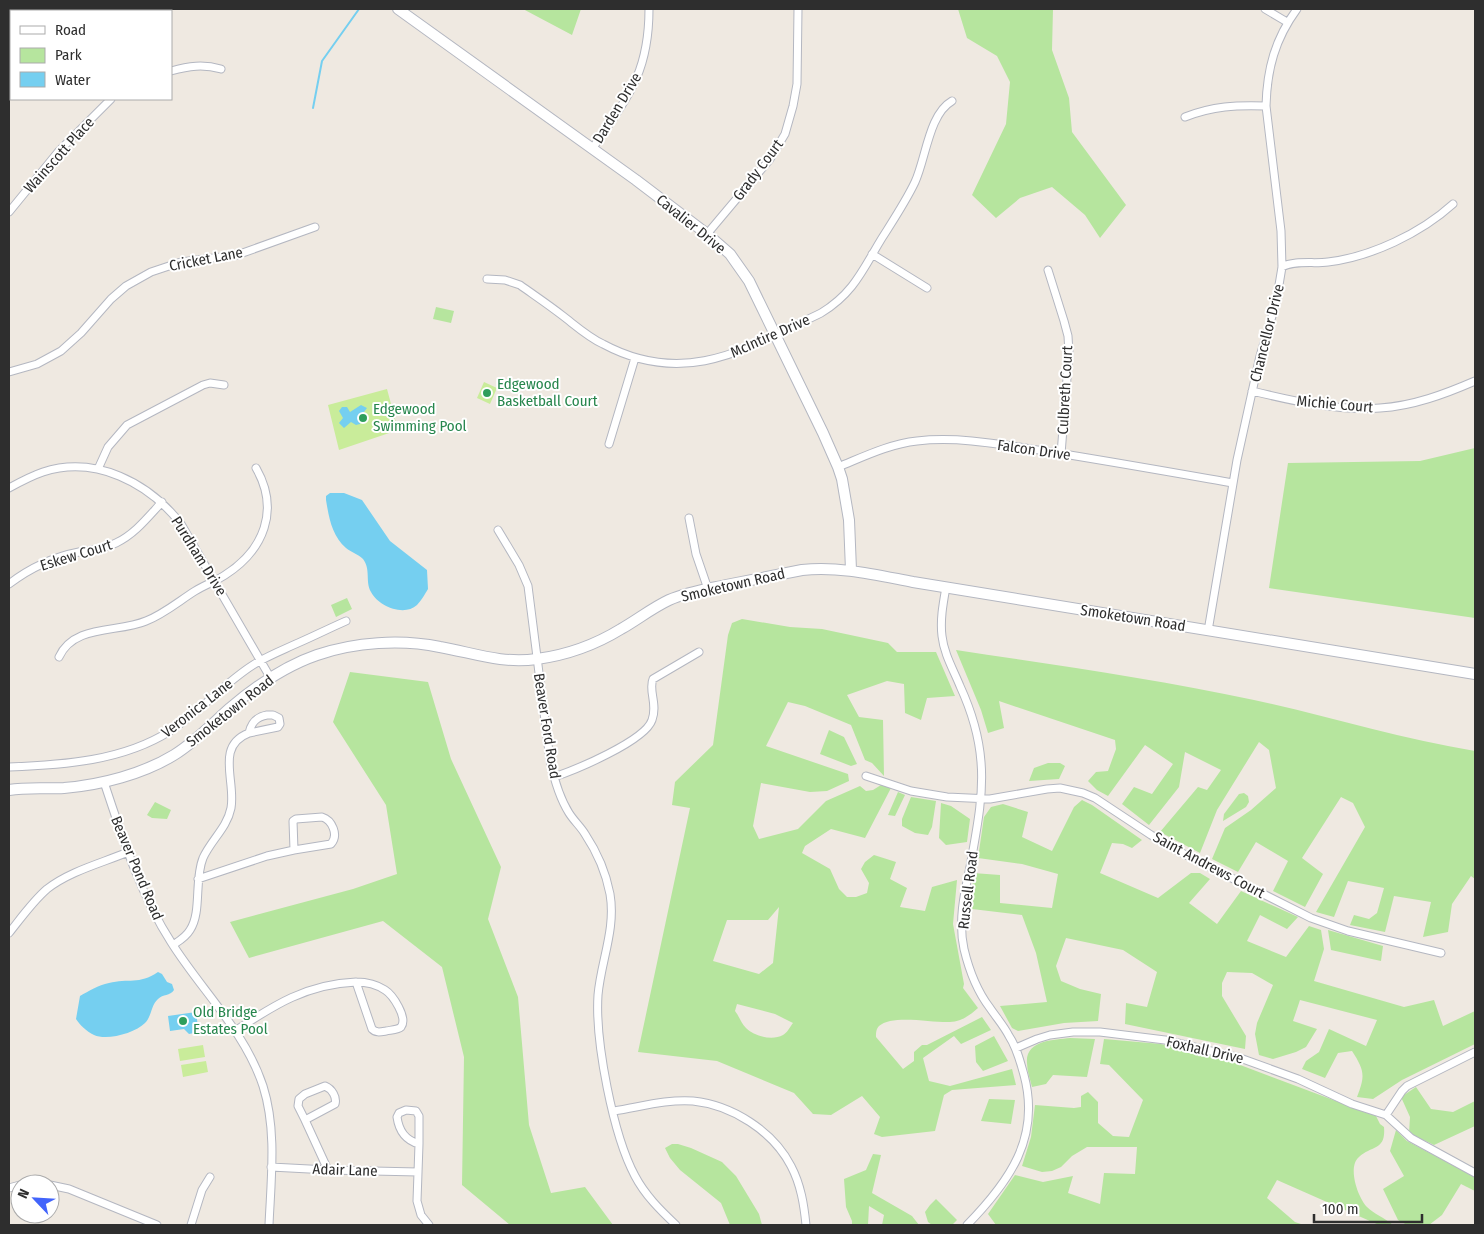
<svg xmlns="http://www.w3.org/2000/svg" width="1484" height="1234" viewBox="0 0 1484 1234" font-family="'Fira Sans Condensed',sans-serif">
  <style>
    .green { fill: #b6e59e; fill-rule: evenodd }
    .pitch { fill: #c9ec9a }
    .water { fill: #75cff0 }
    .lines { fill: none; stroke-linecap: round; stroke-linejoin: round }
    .stream { stroke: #75cff0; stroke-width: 2 }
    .street-casing { stroke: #b4b7c1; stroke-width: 9 }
    .secondary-casing { stroke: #b4b7c1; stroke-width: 12 }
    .street { stroke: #fff; stroke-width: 7 }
    .secondary { stroke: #fff; stroke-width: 10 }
    .leisure-dot { fill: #2e9e5b; stroke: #fff; stroke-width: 2 }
    .labels { text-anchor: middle; stroke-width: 4; stroke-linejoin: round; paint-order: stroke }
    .street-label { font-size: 15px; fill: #2e2e2e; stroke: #fff }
    .leisure-label { font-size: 15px; fill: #27864d; stroke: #fff; text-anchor: start }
  </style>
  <rect width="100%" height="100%" fill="#efe9e1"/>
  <path class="green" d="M523,9H581L572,35Z
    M958,9H1053L1052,50L1069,98L1072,132L1126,205L1100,238L1085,215L1052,187L1020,198L996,218L972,195L1006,124L1010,82L997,56L967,38Z
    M436,307L454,311L451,323L433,319Z
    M1475,448V618L1269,588L1288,463L1420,461Z
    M347,598L352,609L336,617L331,605Z
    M742,619L790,627L822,629L888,643L897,652H936L955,696L927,698L921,720L905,713L904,684L887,681L847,695L859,717L883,720L884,776L872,763L865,760L851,725L805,706L788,702L766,746L848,774L849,781L827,791L810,792L761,783L753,826L759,839L798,829L826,801L860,786L866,791L873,790L881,785L891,788L865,838L831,829L805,846L802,853L830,869L839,889L847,897H856L867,893L869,883L861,869L865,862L874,855L896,862L890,879L907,888L900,907L925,911L932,887L957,880L953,924L964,984L963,988L978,1008C970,1015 961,1022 950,1022C933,1023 892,1014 879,1026C876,1029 876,1033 876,1037L903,1069L914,1061V1052L922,1045H927L982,1017L991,1030L961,1044L954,1036L923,1058L929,1081L950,1086L1012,1069L1016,1085L952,1090L944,1095L935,1131L882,1137L874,1134L880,1117L862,1096L831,1115L813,1114L794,1093L717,1061L638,1052L690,808L672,805L675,782L713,745L728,635L732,623ZM779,907L773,963L759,974L713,961L727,920H768ZM737,1004L775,1014L793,1023C790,1027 787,1033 783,1035C772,1041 754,1036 746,1028C741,1023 739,1016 735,1011Z
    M956,650C1056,665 1156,679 1254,700C1328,716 1401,739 1475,751V879L1471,876L1452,904L1448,932L1423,937L1431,902L1394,896L1385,932L1350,925L1354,915L1369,919L1377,913L1384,888L1348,881L1334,917L1316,912L1365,827L1353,803L1341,797L1302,858L1323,874L1305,907L1273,891L1288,861L1256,842L1238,872L1212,859L1225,828L1251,810L1276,788L1269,750L1259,742L1217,810L1200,853L1160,832L1198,787L1207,790L1221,770L1185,752L1179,787L1149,825L1122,804L1134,787L1152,794L1173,764L1145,745L1108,796L1097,790L1088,781L1096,772L1108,771L1116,749L1115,740L999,701L1004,728L988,733L981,710Z
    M350,672L428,682L451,759L501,867L488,919L518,997L529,1125L551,1193L585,1187L613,1225H510L462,1185L464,1057L442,967L383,921L249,958L230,922L353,889L397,874L386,805L333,722Z
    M829,730L844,737L857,764L851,766L820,754Z
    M1048,763H1060L1065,766L1059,779L1029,781L1034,768Z
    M898,792L905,795L895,816L888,815Z
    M1244,793L1248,796L1249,802L1246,807L1223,821L1224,814L1239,794Z
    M911,797L936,801L932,827L928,835L915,833L902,826V819Z
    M1082,800L1092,805L1142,840L1132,848L1123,844L1112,843L1100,873L1158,898L1191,873H1200L1210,879L1189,903L1217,924L1241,891L1298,917L1287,929L1260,915L1247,941L1286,957L1309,926L1321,930L1324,949L1314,981L1404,1007L1434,1000L1443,1026L1475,1011V1044L1402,1080L1373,1099L1357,1097C1365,1076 1365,1071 1352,1051L1338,1053L1325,1078L1302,1069L1306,1061L1319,1052L1329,1029L1366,1046L1377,1020L1300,1000L1293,1021L1317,1029L1306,1047L1296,1052L1273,1059L1259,1055L1255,1034L1257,1023L1273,985L1252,973L1227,972L1222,983V996L1246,1036L1245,1049L1125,1024L1126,1003L1147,1007L1157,972L1123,950L1066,938L1056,966L1061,981L1080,989L1101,994L1098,1021L1064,1023L1018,1031L1012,1028L1000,1006L1047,1002L1036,953L1022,915L972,909L973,873L1000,875V903L1052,908L1058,874L1022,864L978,858L984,817L991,807L1003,804L1028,812L1022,837L1052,851L1074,807Z
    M155,802L171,810L167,819L152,818L147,815Z
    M941,803L951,806L970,819L967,842L946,845L939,838Z
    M1328,930L1383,946L1381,961L1331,950Z
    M994,1036L1008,1061L983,1071L976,1062L975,1046Z
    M1070,1038L1095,1039L1087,1077L1053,1075L1046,1084L1032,1087C1030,1079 1027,1071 1027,1063C1025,1040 1054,1040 1070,1038Z
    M1104,1039L1161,1044L1227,1060L1376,1116L1380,1124L1384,1127C1386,1151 1372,1145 1359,1157C1347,1167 1358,1198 1367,1207C1374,1214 1385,1218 1393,1225H1379L1277,1180L1267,1198L1295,1222L1304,1225H996L988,1214L1015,1175L1043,1182L1073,1176L1068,1193L1100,1204L1104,1173L1135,1174L1137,1147H1087L1072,1156L1061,1167L1052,1171L1042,1172L1022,1166L1031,1137L1035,1105L1074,1108L1081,1107V1096L1088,1092L1098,1102V1123L1113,1136L1129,1137L1143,1100L1109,1065L1100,1064Z
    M1416,1087L1431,1109L1453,1112L1475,1101V1126L1434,1145L1409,1133L1410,1117L1401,1097Z
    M989,1099L1015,1100L1011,1124L981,1121Z
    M1396,1130L1407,1141L1475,1177V1191L1461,1184L1442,1215L1429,1225H1407L1398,1220L1383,1189L1404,1176L1390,1151Z
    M672,1144H678L691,1148L722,1162L736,1176L759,1214L762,1225H730L721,1203L680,1170L670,1158L665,1148Z
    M873,1154L881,1155L872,1193L912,1216L919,1225H882L884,1215L869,1206L868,1225H852V1221L846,1207L844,1179L866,1170Z
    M936,1199L957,1220L952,1225H932L928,1222L925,1212L930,1205Z"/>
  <path class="pitch" d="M484,382L497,388L490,404L477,398Z
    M387,389L398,430L339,450L328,405Z
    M203,1045L205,1057L180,1061L178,1049Z
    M206,1061L208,1072L183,1077L181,1065Z"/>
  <path class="water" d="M361,405L367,408L361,416L362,420L360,424L356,425L351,422L344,428L339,423L343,418L339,411L342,407H347L350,412Z
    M330,493H344L362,500L390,541L427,570L428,589C425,594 421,601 417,605C404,617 378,606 371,592C365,582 371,569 363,559C358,554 351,552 346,548C332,536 329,518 326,500V496Z
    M158,972L162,974L167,982L172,984L174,990C170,996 163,994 158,999C151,1005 152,1016 145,1023C135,1033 107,1041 94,1035C86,1031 80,1025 76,1019L80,996C89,991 98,985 109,983C128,978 139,985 158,972Z
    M196,1012L198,1027L194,1033L189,1034L184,1029L170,1031L168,1016Z"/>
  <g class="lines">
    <path class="stream" d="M313,108L322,61L359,9"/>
    <g class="street-casing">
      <path id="street" d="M1265,9L1287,22
        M171,71C189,66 203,64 221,69
        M1185,117C1213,106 1236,105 1266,106
        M592,149C627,98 649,74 649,9
        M9,212L58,152L111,99
        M707,234L770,159L785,134L793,106L797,84L798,9
        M872,254L927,288
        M1282,267C1295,260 1314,264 1328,262C1371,257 1421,233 1453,204
        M1048,270L1064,321L1068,336L1069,353L1061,454
        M487,279L505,280L520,285C534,295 549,305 563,316C576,326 588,337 603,344C685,388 746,349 821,313C854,293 863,269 882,238C894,219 906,201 915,182C926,158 929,114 952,101
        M9,372L37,364L61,351L81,333L111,299L126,286L151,272L181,262L237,255L315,227
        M1252,391C1293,401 1337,411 1380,408C1413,406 1445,394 1475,381
        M609,444L635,358
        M838,467C863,457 889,444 917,441C959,436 1004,445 1045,451C1108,461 1170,472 1233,483
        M98,469L108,447L127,425L203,385L210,383L224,385
        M9,488C20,482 31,476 43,472C96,455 149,483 181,524L270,677
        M689,518L696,554L708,589
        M498,530L519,565L528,586L550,760C554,779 559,797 569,813C574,821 581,827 585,834C597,852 606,873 610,894C616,929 601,961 598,995C595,1041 613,1135 635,1176C645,1195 660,1210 676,1225
        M9,584C30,568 53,557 79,552C92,550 104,549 116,543C135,534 148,517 162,502
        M946,587C943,604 940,620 942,636C944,654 953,669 960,686C971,710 979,735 981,762C984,796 976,833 970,867C964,894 958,922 964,949C969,970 977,991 990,1008C996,1017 1004,1026 1009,1036C1017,1048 1020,1061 1024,1075C1041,1138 1009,1182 967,1225
        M1208,631L1237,460L1260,356L1276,303L1282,267L1281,231L1266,106C1267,69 1275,39 1297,9
        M59,657C74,624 118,633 146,621C164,614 179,601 195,591C205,585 216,581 225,575C264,550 280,510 256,468
        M267,715H273L279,718L280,724L278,727L249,733C251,723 256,717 267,715Z
        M9,767C63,765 123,761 170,731C200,712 223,684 253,665C267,656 283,650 298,643C314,636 330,628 346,621
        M866,776L911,791L947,797L990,799L1047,789L1060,788L1083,793L1095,798L1151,835L1180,852L1311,918L1348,931L1441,953
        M554,777C575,770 645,741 652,720C658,704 648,690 653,679L699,652
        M104,782C122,836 140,894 171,942C201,990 245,1031 263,1086C277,1130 271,1179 269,1225
        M322,817C332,820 339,835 331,844L294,850L293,821L296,819Z
        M198,879L267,856L294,850
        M9,933C21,918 33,901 47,889C70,871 102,863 128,852
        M173,945C179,941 186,937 190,930C202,912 194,880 203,858C211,840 227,828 231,808C236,781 215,746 249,733
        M356,982C366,982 376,984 385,990C393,995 408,1018 401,1027C398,1030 391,1030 386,1031C380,1032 376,1033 372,1029Z
        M235,1031C274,1005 307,984 356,982
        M1016,1048L1037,1039L1050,1035L1073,1032H1100L1165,1040L1240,1058L1298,1079L1352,1104L1386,1115L1411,1138L1475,1173
        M325,1086C332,1089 337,1097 335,1104L305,1120L298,1106L299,1099L305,1094Z
        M406,1110L416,1111L419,1116V1144C405,1140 399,1131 397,1117L399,1113Z
        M614,1111C640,1107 667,1099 693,1101C732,1105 773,1131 791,1166C801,1185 804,1205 806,1225
        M1386,1115L1402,1091L1407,1086L1475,1052
        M305,1120L328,1170
        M419,1144L417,1201L421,1215L429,1225
        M271,1167L328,1170L418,1172
        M30,1184H46
        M50,1185L69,1189L157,1225
        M9,1188L20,1185
        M191,1225L202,1190L210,1177"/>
    </g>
    <g class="secondary-casing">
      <path id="secondary" d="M398,9L636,180L707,234L730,254L749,281L823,433L838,467L842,479L849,520L851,570
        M9,790C27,787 46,789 64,788C101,785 143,774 174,755C195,742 212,724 230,708C256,686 285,666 317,655C355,642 401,639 440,647C474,653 501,664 537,659C567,655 595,645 621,629C637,620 652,608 669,600C687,592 707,589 726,585C752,580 777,575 802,570C840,566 876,575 913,582L1475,674"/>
    </g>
    <use href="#street" class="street"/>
    <use href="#secondary" class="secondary"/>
  </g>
  <g class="leisure-dot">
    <circle cx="487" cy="393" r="5"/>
    <circle cx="363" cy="418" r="5"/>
    <circle cx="183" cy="1021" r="5"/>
  </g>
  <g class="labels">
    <g class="street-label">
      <text transform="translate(617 108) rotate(-59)" y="5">Darden Drive</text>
      <text transform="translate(59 155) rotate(-48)" y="5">Wainscott Place</text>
      <text transform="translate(758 170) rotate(-53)" y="5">Grady Court</text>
      <text transform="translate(691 224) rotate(39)" y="5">Cavalier Drive</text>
      <text transform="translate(206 259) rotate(-11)" y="5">Cricket Lane</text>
      <text transform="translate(1267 333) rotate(-76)" y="5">Chancellor Drive</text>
      <text transform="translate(770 336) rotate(-24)" y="5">McIntire Drive</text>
      <text transform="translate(1065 390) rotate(-87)" y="5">Culbreth Court</text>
      <text transform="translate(1335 404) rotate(5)" y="5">Michie Court</text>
      <text transform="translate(1034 450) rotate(8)" y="5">Falcon Drive</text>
      <text transform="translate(76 555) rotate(-17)" y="5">Eskew Court</text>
      <text transform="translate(199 556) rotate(58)" y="5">Purdham Drive</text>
      <text transform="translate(733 585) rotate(-13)" y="5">Smoketown Road</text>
      <text transform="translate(1133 618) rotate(9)" y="5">Smoketown Road</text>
      <text transform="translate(197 708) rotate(-38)" y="5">Veronica Lane</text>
      <text transform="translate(230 711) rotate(-38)" y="5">Smoketown Road</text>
      <text transform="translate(547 726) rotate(81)" y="5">Beaver Ford Road</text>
      <text transform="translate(1209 865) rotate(28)" y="5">Saint Andrews Court</text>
      <text transform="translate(137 868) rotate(67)" y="5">Beaver Pond Road</text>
      <text transform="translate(968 890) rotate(-83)" y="5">Russell Road</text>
      <text transform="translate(1205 1050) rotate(13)" y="5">Foxhall Drive</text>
      <text transform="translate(345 1170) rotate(2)" y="5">Adair Lane</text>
    </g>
    <g class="leisure-label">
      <text x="497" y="389">Edgewood<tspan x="497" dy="17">Basketball Court</tspan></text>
      <text x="373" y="414">Edgewood<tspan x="373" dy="17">Swimming Pool</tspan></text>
      <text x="193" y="1017">Old Bridge<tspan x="193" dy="17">Estates Pool</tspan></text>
    </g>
  </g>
  <rect width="1484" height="1234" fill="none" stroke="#2e2e2e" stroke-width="20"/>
  <rect x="10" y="10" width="162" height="90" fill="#ffffff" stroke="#ababab"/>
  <rect x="20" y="26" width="25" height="8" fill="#ffffff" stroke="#ababab"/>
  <text x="55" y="35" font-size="15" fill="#2e2e2e">Road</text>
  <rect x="20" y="48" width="25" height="15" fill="#b6e59e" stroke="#ababab"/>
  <text x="55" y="60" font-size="15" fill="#2e2e2e">Park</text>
  <rect x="20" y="72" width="25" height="15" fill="#75cff0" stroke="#ababab"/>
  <text x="55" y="85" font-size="15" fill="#2e2e2e">Water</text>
  <g transform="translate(35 1199) rotate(295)"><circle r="24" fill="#ffffff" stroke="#ababab"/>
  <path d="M0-4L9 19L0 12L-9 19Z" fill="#4264fb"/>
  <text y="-8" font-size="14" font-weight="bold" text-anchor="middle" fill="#2e2e2e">N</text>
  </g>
  <path d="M1314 1214v8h108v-8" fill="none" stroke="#2e2e2e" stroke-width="2.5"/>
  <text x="1322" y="1214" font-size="15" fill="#2e2e2e" stroke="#ffffff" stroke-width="4" paint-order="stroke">100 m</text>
</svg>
